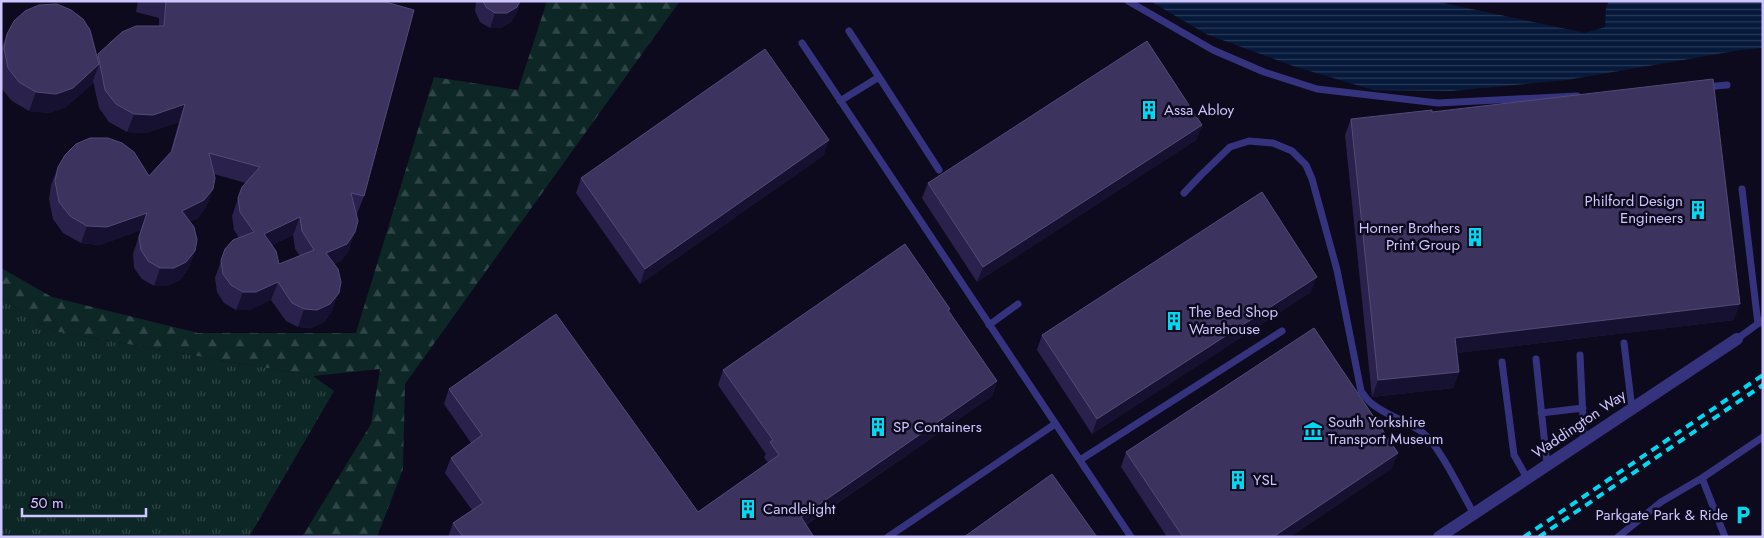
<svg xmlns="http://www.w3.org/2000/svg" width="1764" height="538" viewBox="0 0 1764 538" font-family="Jost,sans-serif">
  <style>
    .grass { fill: url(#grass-tufts) }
    .forest { fill: url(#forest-firs) }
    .water { fill: url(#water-rules) }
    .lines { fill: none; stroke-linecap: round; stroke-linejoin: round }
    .service { stroke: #36337e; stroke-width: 7 }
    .minor { stroke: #36337e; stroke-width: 12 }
    .rail { stroke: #00d9f1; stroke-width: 4; stroke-dasharray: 8 6; stroke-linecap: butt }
    .wall { fill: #2a224c; fill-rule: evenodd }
    .shaded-wall { fill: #171131 }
    .building { fill: #3c345f; stroke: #524b78; fill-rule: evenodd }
    .labels { text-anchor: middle; stroke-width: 5; stroke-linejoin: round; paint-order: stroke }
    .poi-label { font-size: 15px; fill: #cdc6ff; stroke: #0d0a1d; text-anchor: start }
    .street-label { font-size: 15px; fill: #cdc6ff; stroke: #0d0a1d }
  </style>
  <defs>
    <pattern id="grass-tufts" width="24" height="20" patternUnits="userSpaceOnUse" patternTransform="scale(1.25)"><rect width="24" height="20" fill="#0d2726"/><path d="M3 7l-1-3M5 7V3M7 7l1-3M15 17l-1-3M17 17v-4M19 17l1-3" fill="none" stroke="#2f4547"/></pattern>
    <pattern id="forest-firs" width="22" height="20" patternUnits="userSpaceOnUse" patternTransform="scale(1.25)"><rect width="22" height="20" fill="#0d2726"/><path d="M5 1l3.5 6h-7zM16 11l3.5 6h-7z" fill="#2f4547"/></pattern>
    <pattern id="water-rules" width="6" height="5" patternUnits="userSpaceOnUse" patternTransform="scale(1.25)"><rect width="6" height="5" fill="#06193a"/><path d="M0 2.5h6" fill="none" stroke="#293958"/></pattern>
  </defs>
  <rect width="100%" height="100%" fill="#0d0a1d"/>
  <path class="grass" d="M1,298L53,331L313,376L334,391L249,537H1Z"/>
  <path class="forest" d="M547,1H680L405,384L403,469L377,537H302L371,424L380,369L313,376L53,331L1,298V268L52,297L198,333H356L434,77L518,90Z"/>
  <path class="water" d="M1150,1H1434L1585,33L1605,27L1606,7L1609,1H1763V48L1741,50L1567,80L1451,91L1373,90L1293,66L1206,34Z"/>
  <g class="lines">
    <path class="service" d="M1128,1L1213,50L1264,72L1317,89L1438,103L1577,96
      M802,43L1131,537
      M879,77L939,170
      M1705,87L1727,85
      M840,101L879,77L849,31
      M1742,189L1758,324
      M1184,193L1201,175L1230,147L1249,141L1273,143L1292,151L1306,165L1312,179L1337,270L1361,391C1364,395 1367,400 1371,403C1386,416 1406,420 1422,432C1440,446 1461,492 1474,514
      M989,325L1018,304
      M1737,339L1763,320
      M1624,343L1632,409
      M1580,355L1584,440
      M1536,359L1547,465
      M1502,362L1514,455L1527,478
      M1541,413L1583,408
      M1080,460L1282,331
      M888,537L1055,424
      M1618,537L1661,502L1702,478
      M1725,537L1702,478L1763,437"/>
    <path class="minor" d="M1439,537L1737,339"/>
    <path class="rail" d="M1524,537L1763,375
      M1539,537L1763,385"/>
  </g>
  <path class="wall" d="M138,1H382L364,196L357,214H356L349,250L341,261L334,264L332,311L324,322L311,328L298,327L286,321L271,300L249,310H236L224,303L217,292L215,278L225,249L239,238L234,230L232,216L242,187L246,183L214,174L213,189L206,207L198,218L190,222L195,251L188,269L180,280L167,286H154L142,279L134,268L133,254L141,230L100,245L81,243L63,233L53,219L49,199L51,185L58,167L149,176L170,153L179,122L146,133L127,132L109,122L99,108L93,81L92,84L66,107L49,113L29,111L12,101L1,88V49L7,34L97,56L98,54L159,26V18L136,12ZM293,235L295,249L300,256L279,264L272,245Z
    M476,1H521L516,14L511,22L501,28H490L480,22L475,11Z
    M1432,112L1734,320L1457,353L1459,372L1453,388L1372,397L1345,135L1351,119Z
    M1202,125L1196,140L977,282L922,198L928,183Z
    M824,155L640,284L576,193L581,178Z
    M1311,292L1092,434L1037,350L1042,335Z
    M950,309L949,312L997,381L992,396L806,525L814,537H448L453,523L472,510L445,473L451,458L471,443L444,404L449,389L698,512L768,463L764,457L766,454L718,385L723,370Z
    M1126,452L1392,468L1290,537H1167L1121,467Z"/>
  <path class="shaded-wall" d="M521,1L516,14L511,22L501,28H490L495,13Z
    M99,64L92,84L66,107L49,113L29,111L36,92Z
    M185,104L179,122L146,133L127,132L134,114Z
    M1202,125L1196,140L977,282L983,267Z
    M829,140L824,155L640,284L645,269Z
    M213,189L206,207L198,218L176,229L182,211Z
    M147,213L141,230L100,245L81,243L87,226Z
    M300,217L293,235L257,252L264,234Z
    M355,232L349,250L341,261L320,271L326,253Z
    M195,251L188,269L180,280L167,286H154L160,268Z
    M1317,277L1311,292L1092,434L1097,419Z
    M278,282L271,300L249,310H236L243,292Z
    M339,293L332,311L324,322L311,328L298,327L304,309Z
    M1740,304L1734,320L1449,354L1455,338Z
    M1459,372L1453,388L1372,397L1378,380Z
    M997,381L992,396L795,532L801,517Z
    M1398,453L1392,468L1290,537H1273Z"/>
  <path class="building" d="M166,1H382L414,10L364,196L351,193L358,221L355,232L347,244L326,253L338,269L341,282L339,293L330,304L317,310L304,309L292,303L278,282L256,292H243L231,285L223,274L221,260L225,249L233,240L254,232L240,212L238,198L242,187L260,167L209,153L215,178L213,189L204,200L182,211L194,227L197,240L195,251L186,262L174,268H160L148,261L141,250L139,237L147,213L107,227L87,226L70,216L59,202L55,181L58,167L65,155L76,144L90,138H108L122,143L134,152L149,176L172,151L185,104L153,115L134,114L116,104L105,90L98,54L122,32L136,26H164ZM300,217L302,231L314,250L279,264L276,251L264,234Z
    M483,1H520L517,7L507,13H495L486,7Z
    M57,4L71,10L83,19L90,30L99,64L73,88L56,94L36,92L19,82L8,68L4,48L7,34L14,21L25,11L39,5Z
    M1147,41L1202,125L983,267L928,183Z
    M765,49L829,140L645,269L581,178Z
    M1713,79L1740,304L1455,338L1459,372L1378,380L1351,119L1432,110V112Z
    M1262,192L1317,277L1097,419L1042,335Z
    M905,244L950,309L948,310L997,381L801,517L814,537H463L453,523L483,503L451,458L482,435L449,389L556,314L698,512L779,455L770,442L773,440L723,370Z
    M1314,328L1398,453L1273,537H1183L1126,452Z
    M1052,474L1097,537H964Z"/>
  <defs>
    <g id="building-bare" transform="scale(1.5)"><path d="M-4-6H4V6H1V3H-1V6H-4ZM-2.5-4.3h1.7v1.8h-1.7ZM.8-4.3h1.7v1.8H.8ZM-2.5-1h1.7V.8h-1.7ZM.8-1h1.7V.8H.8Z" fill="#00d9f1" stroke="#0d0a1d" stroke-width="2.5" paint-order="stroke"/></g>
    <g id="museum-bare" transform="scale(1.5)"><path d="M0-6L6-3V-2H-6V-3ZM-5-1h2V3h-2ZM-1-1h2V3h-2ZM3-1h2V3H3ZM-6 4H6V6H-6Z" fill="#00d9f1" stroke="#0d0a1d" stroke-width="2.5" paint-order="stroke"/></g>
    <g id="parking-bare" transform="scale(1.5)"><path d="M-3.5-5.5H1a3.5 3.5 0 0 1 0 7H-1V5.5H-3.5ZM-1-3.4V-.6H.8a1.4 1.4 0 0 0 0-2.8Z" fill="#00d9f1" stroke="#0d0a1d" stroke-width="2.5" paint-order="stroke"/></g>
  </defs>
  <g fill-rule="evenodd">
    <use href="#building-bare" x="1149" y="110"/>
    <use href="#building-bare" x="1698" y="210"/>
    <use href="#building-bare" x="1475" y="237"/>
    <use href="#building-bare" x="1174" y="321"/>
    <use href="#building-bare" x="878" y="427"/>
    <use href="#museum-bare" x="1313" y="431"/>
    <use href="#building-bare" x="1238" y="480"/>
    <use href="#building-bare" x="748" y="509"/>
    <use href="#parking-bare" x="1743" y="515"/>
  </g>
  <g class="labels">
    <g class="poi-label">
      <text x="1164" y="115">Assa Abloy</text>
      <text x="1683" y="206" text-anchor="end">Philford Design<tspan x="1683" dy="17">Engineers</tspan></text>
      <text x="1460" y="233" text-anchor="end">Horner Brothers<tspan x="1460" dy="17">Print Group</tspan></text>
      <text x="1189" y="317">The Bed Shop<tspan x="1189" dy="17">Warehouse</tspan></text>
      <text x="1328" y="427">South Yorkshire<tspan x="1328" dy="17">Transport Museum</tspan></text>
      <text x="893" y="432">SP Containers</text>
      <text x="1253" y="485">YSL</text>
      <text x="763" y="514">Candlelight</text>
      <text x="1728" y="520" text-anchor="end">Parkgate Park &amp; Ride</text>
    </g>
    <g class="street-label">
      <text transform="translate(1579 424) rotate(-34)" y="5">Waddington Way</text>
    </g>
  </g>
  <rect width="1764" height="538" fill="none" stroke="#cdc6ff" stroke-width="5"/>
  <path d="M22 508v8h124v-8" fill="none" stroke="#cdc6ff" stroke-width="2.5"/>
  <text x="30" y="508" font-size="15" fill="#cdc6ff" stroke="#0d0a1d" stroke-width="4" paint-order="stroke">50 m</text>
</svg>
